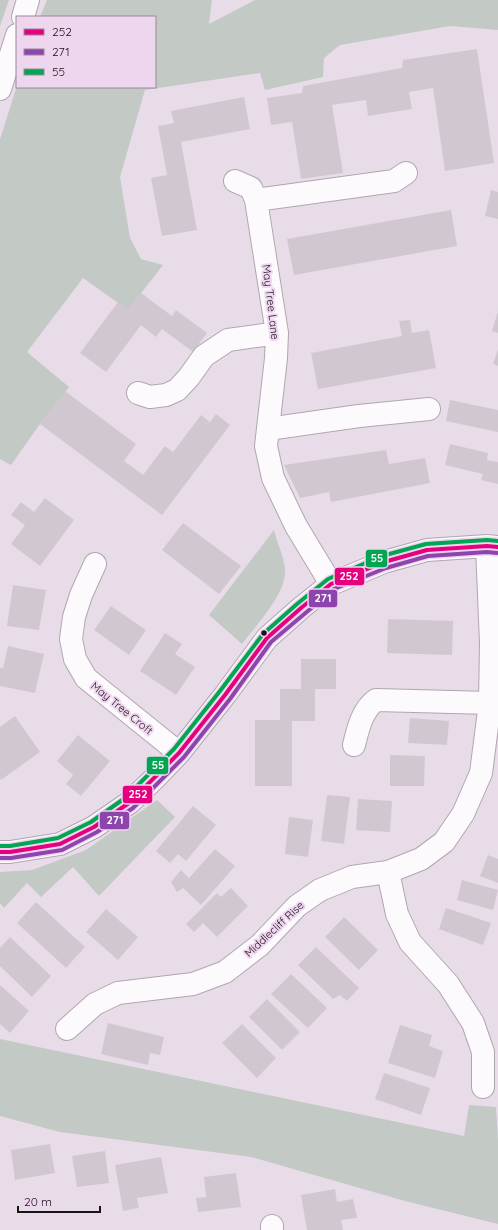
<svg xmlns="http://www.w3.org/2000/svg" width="498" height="1230" viewBox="0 0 498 1230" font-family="Quicksand,sans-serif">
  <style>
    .green { fill: #c3c9c4 }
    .building { fill: #d1c7d1 }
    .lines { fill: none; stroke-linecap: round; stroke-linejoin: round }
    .minor-casing { stroke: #b0a6b0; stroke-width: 24 }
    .minor { stroke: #fcfafc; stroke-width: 22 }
    .bus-1-casing { stroke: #efd6ef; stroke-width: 7 }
    .bus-2-casing { stroke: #efd6ef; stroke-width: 7 }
    .bus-3-casing { stroke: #efd6ef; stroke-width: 7 }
    .bus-1 { stroke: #e5007d; stroke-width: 4 }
    .bus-2 { stroke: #8e44ad; stroke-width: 4 }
    .bus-3 { stroke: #00a651; stroke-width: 4 }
    .bus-dot { fill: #1b131b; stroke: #efd6ef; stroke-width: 1.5 }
    .labels { text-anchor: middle; stroke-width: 4; stroke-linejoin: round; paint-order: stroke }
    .street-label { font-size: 11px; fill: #1b131b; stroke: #efd6ef }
    .line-badge { stroke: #efd6ef; stroke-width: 1.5 }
    .badge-label { font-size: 11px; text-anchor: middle; font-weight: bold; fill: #fff }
  </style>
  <rect width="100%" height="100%" fill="#e9dce9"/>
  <path class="green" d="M0,0H9L0,26Z
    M47,0H212L209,24L255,0H498V30L450,26L340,45L324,58L323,77L265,90L260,73L145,90L120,177L130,238L141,259L163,265L128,310L83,278L27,352L69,387L40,424L11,465L0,459V139L17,86L155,87V17H40Z
    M274,530C277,543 284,556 285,569C287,594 256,625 242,644L209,615Z
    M157,800L175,817L99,896L73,867L41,897L27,883L4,908L0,903V872L32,870L86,850Z
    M0,1039L464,1136L469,1105L496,1107L498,1141V1224L405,1201L251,1157L60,1132L0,1116Z"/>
  <path class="building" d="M477,49L494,163L445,171L433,88L409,92L412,109L368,116L366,100L332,105L343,173L301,179L292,122L271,125L267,98L302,93L303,86L402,68L403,60Z
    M244,97L250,129L181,142L197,230L162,236L151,178L167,175L158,126L174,123L171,111Z
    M491,190L498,192V219L485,216Z
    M451,210L457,246L294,275L287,239Z
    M141,293L172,316L176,310L207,333L193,352L162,329L156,337L141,325L106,372L80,353L118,302L128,310Z
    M498,311V333L492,331Z
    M410,320L412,333L429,330L436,368L318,389L311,353L402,336L399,321Z
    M498,349V366L493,364Z
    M65,391L136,444L124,461L143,475L165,446L173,452L201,415L210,422L216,414L230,425L162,515L40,424Z
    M450,400L498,410V432L446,421Z
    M450,444L488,453L487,460L498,462V484L481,480L483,474L445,465Z
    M386,450L389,464L425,458L430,483L331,502L329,492L300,498L284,465Z
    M45,498L74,520L40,566L11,544L25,525L11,515L21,502L34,512Z
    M183,523L241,566L219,594L162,550Z
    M13,585L46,590L39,630L7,626Z
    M111,606L146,630L129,655L94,630Z
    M388,619L453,621L452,655L387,653Z
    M165,633L182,644L175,654L195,667L176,695L140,671Z
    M8,646L44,654L35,693L0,686V668H3Z
    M301,659H336V689H315V721H292V786H255V720H280V689H301Z
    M15,716L40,752L1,780L0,777V727Z
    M410,718L449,721L447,745L408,743Z
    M78,735L110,761L81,796L66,784L73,775L57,761Z
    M390,755L425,756L424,786H390Z
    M327,795L350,797L344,844L321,841Z
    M358,799L392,801L390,832L356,830Z
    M193,806L216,825L186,861L178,854L170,863L156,851Z
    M289,817L313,820L308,857L285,854Z
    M215,849L235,866L201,905L183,888L177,892L171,882L181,870L189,878Z
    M488,855L498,859V883L480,876Z
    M462,880L498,890L493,910L457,900Z
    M231,888L248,906L217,937L203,923L194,932L186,924L217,893L221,897Z
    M36,902L85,947L66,968L17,923Z
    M446,908L491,923L483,945L439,929Z
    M106,909L138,937L118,960L86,932Z
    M344,917L378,950L359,970L325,937Z
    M10,937L51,976L32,997L0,966V948Z
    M316,947L359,988L347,1001L340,995L333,999L298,965Z
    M291,974L327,1008L308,1028L271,994Z
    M0,985L29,1011L10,1033L0,1024Z
    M267,999L300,1032L282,1050L249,1017Z
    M108,1023L164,1037L160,1055L150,1053L148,1065L101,1054Z
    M242,1024L276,1058L257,1078L222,1043Z
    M400,1025L432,1035L429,1046L443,1051L435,1078L388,1063Z
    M384,1073L430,1088L421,1115L375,1099Z
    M50,1144L55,1173L15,1180L11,1150Z
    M105,1151L109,1183L77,1187L72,1156Z
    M161,1157L168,1193L137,1198L139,1208L123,1211L115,1165Z
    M236,1173L241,1207L198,1212L196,1198L206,1197L204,1177Z
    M335,1189L337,1202L353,1199L357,1218L341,1220L343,1230H307L301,1195Z"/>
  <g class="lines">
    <g class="minor-casing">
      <path id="minor" d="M23,17L28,0
        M0,89L17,35
        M235,181L251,188L256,200L277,333L276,358L266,446L273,478L296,526L331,584
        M256,200L394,181L406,173
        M138,393L150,397L166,395L177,390L189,377L204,356L228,340L277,333
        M268,429L359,416L429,409
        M95,564L81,595L74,617L71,639L75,659L86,678L179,753
        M354,745C358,729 362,710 376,700L490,703
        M0,852H10L60,844L94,827L129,803L157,776L179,753L225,695L267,638L301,608L331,584L384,562L427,550L487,546L498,547
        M388,872L397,914L410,942L448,984L473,1023L483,1052V1087
        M67,1029L95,1004L118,993L193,984L225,972L260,945L297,906L320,890L352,877L388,872L421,859L444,842L463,814L481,773L490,703L491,644L487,546
        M272,1226V1230"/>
    </g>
    <use href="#minor" class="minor"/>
    <g class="bus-1-casing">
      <path id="bus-1" d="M0,852H10L60,844L94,827L129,803L179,753L225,695L267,638L301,608L331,584L384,562L427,550L487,546L498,547"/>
    </g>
    <g class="bus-2-casing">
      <path id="bus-2" d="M0,858H11L62,850L97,832L133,808L184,757L230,699L271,642L334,589L386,568L428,556L487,552L497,553"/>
    </g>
    <g class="bus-3-casing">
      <path id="bus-3" d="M0,846H10L58,838L91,822L125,798L174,749L220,691L263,634L297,604L328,579L382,556L426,544L487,540L498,541"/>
    </g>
    <use href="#bus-1" class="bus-1"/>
    <use href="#bus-2" class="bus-2"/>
    <use href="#bus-3" class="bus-3"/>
  </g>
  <circle class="bus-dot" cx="264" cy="633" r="3.5"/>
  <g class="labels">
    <g class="street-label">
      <text transform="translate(271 302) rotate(83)" y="4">May Tree Lane</text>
      <text transform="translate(122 708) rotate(39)" y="4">May Tree Croft</text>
      <text transform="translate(274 929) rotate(-43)" y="4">Middlecliff Rise</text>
    </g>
  </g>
  <g class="line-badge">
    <rect x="365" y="549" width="23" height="19" rx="4" fill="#00a651"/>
    <rect x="334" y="567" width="31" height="19" rx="4" fill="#e5007d"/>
    <rect x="308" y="589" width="30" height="19" rx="4" fill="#8e44ad"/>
    <rect x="146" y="756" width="23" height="19" rx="4" fill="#00a651"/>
    <rect x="122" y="785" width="31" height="19" rx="4" fill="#e5007d"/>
    <rect x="99" y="811" width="31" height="19" rx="4" fill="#8e44ad"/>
  </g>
  <g class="badge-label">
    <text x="377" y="562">55</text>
    <text x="349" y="580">252</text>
    <text x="323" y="602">271</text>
    <text x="158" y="769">55</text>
    <text x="138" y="798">252</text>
    <text x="115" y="824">271</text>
  </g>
  <rect x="16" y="16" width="140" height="72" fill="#efd6ef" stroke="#9a889a"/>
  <rect x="24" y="29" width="20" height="6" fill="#e5007d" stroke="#9a889a"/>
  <text x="52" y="36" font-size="12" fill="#1b131b">252</text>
  <rect x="24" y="49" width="20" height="6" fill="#8e44ad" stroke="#9a889a"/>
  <text x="52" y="56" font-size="12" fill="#1b131b">271</text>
  <rect x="24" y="69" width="20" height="6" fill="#00a651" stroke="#9a889a"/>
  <text x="52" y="76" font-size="12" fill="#1b131b">55</text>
  <path d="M18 1206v6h82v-6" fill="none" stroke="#1b131b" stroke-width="2"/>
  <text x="24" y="1206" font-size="12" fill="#1b131b" stroke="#efd6ef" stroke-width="3" paint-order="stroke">20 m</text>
</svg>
